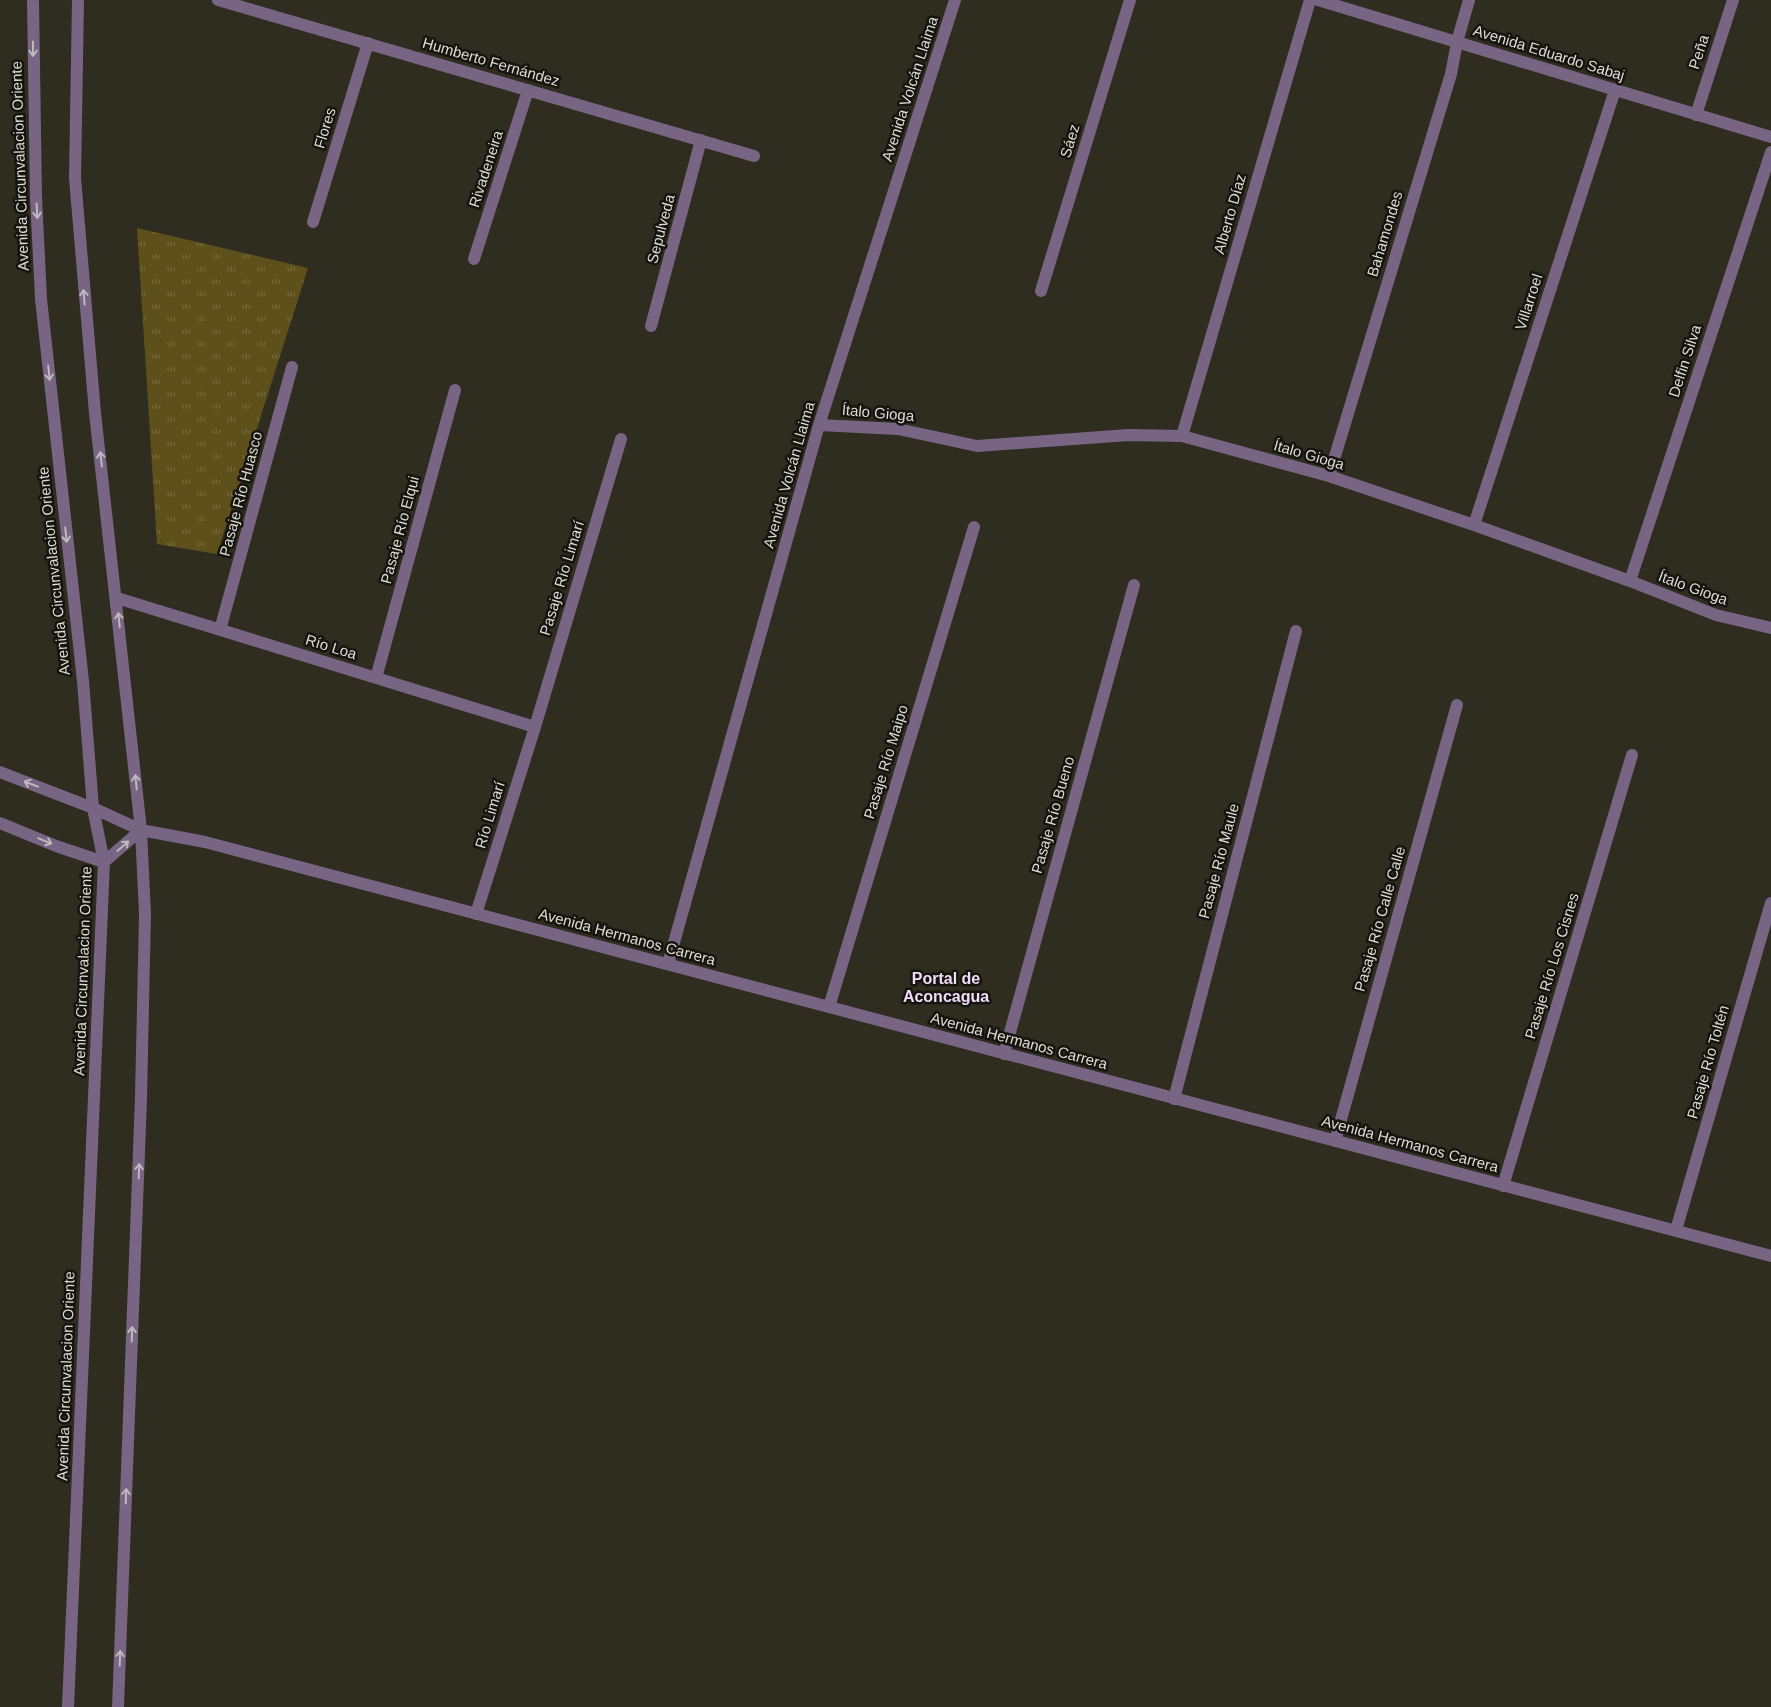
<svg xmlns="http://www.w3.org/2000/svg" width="1771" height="1707" viewBox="0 0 1771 1707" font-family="Arial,sans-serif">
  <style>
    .grass { fill: url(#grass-tufts) }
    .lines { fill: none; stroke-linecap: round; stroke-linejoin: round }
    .minor { stroke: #786584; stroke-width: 12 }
    .oneway { stroke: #bfb8bc }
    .labels { text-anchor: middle; stroke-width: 5; stroke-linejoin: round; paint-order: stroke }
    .street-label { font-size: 15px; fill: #dedcd4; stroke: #16140f }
    .neighbourhood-label { font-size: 16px; font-weight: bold; fill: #edddf8; stroke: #16140f }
  </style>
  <defs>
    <pattern id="grass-tufts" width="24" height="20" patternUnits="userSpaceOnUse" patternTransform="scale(1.25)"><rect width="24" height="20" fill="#5d501b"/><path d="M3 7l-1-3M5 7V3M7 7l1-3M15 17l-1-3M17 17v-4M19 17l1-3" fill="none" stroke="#74693b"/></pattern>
  </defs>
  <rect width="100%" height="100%" fill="#2f2c20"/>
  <path class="grass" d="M137,228L308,268L217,554L157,544Z"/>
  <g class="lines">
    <path class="minor" d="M33,0L36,197L41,299L83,681L93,808L104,862L68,1707
      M78,0L75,178L95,413L141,830L145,914L141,1098L118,1707
      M218,0L754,156
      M1318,0L1771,137
      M1696,115L1733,0
      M313,222L368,43
      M474,259L528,90
      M1041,291L1130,0
      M651,326L701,140
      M819,425L898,429L977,446L1128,435L1182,436L1329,476L1474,525L1630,581L1716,615L1771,628
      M1182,436L1310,0
      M1329,476L1451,74L1457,42L1469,0
      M1474,525L1615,90
      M1630,581L1771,152
      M117,598L535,727
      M220,630L292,367
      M376,678L455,390
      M0,772L93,808L141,830L205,842L1771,1256
      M0,823L56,846L104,862L141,830
      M476,914L535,727L621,439
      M668,964L819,425L955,0
      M829,1007L974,527
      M1004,1054L1134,585
      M1174,1099L1296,631
      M1335,1141L1457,705
      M1503,1186L1632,755
      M1676,1230L1771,903"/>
  </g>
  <defs><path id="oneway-shaft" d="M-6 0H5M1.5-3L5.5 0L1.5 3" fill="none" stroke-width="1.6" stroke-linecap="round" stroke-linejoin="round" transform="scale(1.25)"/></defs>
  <g class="oneway">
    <use href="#oneway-shaft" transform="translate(33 49) rotate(90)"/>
    <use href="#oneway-shaft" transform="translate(37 211) rotate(87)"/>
    <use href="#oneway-shaft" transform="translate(84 297) rotate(-95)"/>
    <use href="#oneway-shaft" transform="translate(49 373) rotate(84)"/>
    <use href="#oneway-shaft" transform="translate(101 459) rotate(-97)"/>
    <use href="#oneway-shaft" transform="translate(66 535) rotate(84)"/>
    <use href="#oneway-shaft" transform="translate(119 620) rotate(-96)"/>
    <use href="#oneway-shaft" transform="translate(136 782) rotate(-96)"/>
    <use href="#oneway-shaft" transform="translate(31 784) rotate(-159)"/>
    <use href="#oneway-shaft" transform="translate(45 841) rotate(22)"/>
    <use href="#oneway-shaft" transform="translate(123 846) rotate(-41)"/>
    <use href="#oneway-shaft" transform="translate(139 1171) rotate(-88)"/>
    <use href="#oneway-shaft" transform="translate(132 1334) rotate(-88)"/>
    <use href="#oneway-shaft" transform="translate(126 1496) rotate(-88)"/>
    <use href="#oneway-shaft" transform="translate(120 1658) rotate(-88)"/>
  </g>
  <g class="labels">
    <g class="street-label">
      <text transform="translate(1699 52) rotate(-72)" y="5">Peña</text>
      <text transform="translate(1549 53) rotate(17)" y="5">Avenida Eduardo Sabaj</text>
      <text transform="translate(491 62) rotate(16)" y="5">Humberto Fernández</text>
      <text transform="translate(910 89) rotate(-72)" y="5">Avenida Volcán Llaima</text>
      <text transform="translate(325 128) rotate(-73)" y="5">Flores</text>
      <text transform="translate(1070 141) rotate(-73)" y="5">Sáez</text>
      <text transform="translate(20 166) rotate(-92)" y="5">Avenida Circunvalacion Oriente</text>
      <text transform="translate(486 169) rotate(-72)" y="5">Rivadeneira</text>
      <text transform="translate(1230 214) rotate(-74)" y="5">Alberto Díaz</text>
      <text transform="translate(661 229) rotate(-75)" y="5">Sepulveda</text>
      <text transform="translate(1385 234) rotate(-73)" y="5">Bahamondes</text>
      <text transform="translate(1529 302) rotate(-72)" y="5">Villarroel</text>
      <text transform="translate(1685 361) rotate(-72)" y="5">Delfin Silva</text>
      <text transform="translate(878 413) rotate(5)" y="5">Ítalo Gioga</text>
      <text transform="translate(1309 455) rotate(16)" y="5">Ítalo Gioga</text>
      <text transform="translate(789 475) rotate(-74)" y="5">Avenida Volcán Llaima</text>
      <text transform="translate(241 494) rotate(-75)" y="5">Pasaje Río Huasco</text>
      <text transform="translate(400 530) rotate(-75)" y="5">Pasaje Río Elqui</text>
      <text transform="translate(54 571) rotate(-96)" y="5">Avenida Circunvalacion Oriente</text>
      <text transform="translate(562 578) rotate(-73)" y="5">Pasaje Río Limarí</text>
      <text transform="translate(1693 588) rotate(20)" y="5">Ítalo Gioga</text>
      <text transform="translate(331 647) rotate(17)" y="5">Río Loa</text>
      <text transform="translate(886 762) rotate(-73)" y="5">Pasaje Río Maipo</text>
      <text transform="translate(490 815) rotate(-73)" y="5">Río Limarí</text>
      <text transform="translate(1053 815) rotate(-74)" y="5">Pasaje Río Bueno</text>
      <text transform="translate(1219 861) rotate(-75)" y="5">Pasaje Río Maule</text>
      <text transform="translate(1380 919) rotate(-74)" y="5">Pasaje Río Calle Calle</text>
      <text transform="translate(627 937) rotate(15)" y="5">Avenida Hermanos Carrera</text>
      <text transform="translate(1552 966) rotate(-73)" y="5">Pasaje Río Los Cisnes</text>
      <text transform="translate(83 971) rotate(-88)" y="5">Avenida Circunvalacion Oriente</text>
      <text transform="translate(1019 1041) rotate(15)" y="5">Avenida Hermanos Carrera</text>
      <text transform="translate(1708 1062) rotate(-74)" y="5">Pasaje Río Toltén</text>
      <text transform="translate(1410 1144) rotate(15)" y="5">Avenida Hermanos Carrera</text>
      <text transform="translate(66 1376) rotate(-88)" y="5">Avenida Circunvalacion Oriente</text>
    </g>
    <g class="neighbourhood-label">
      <text x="946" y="984">Portal de<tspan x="946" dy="18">Aconcagua</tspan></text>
    </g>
  </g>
</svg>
